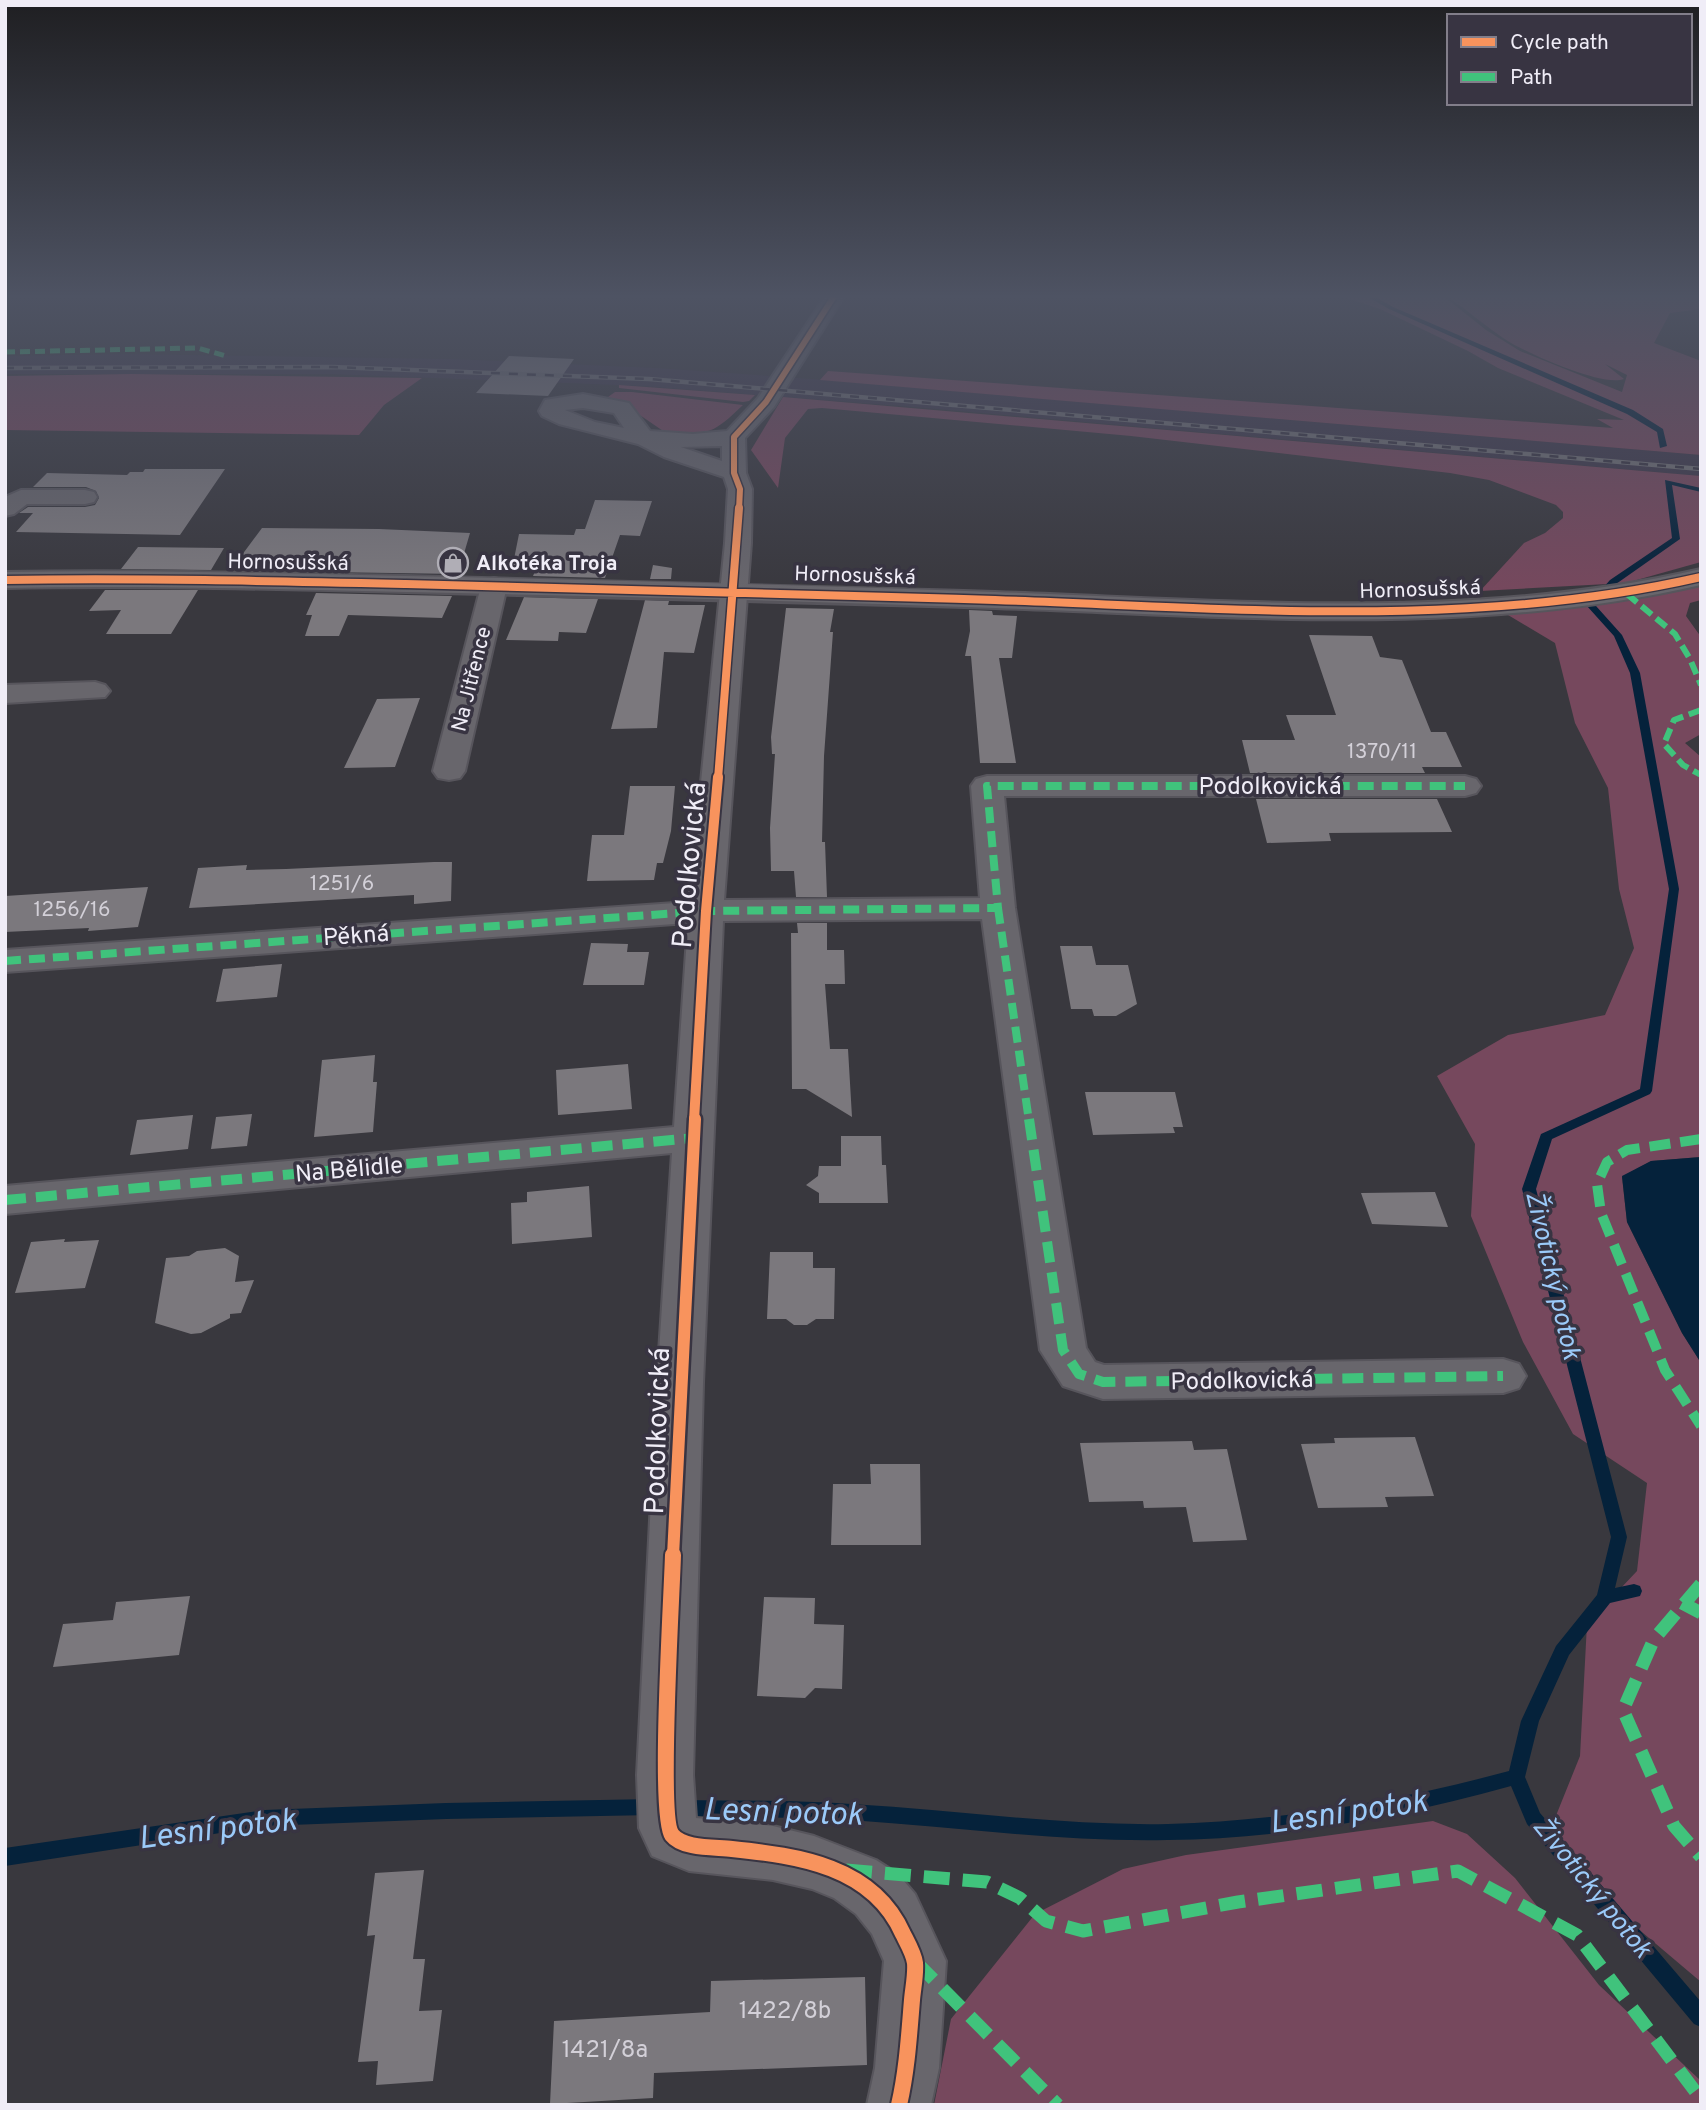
<svg xmlns="http://www.w3.org/2000/svg" width="1706" height="2110" viewBox="0 0 1706 2110" font-family="Overpass,sans-serif">
  <style>
    .built { fill: #3e384a }
    .green { fill: #76485d }
    .water { fill: #05223b }
    .lines { fill: none; stroke-linecap: round; stroke-linejoin: round }
    .stream { fill: #05223b; fill-rule: evenodd }
    .building { fill: #7b787d }
    .minor-casing { stroke: #57555c; stroke-width: 4 }
    .tertiary-casing { stroke: #57555c; stroke-width: 4 }
    .minor { fill: #68666c; fill-rule: evenodd }
    .tertiary { fill: #68666c; fill-rule: evenodd }
    .rail-casing { stroke: #706f74; stroke-width: 4.5 }
    .rail { stroke: #383442; stroke-width: 2.5; stroke-dasharray: 9; stroke-linecap: butt }
    .quiet-far4 { stroke: #40c37c; stroke-width: 5; stroke-dasharray: 10 5; stroke-linecap: butt }
    .quiet-far3 { stroke: #40c37c; stroke-width: 6; stroke-dasharray: 13 6; stroke-linecap: butt }
    .quiet-far2 { stroke: #40c37c; stroke-width: 8; stroke-dasharray: 16 8; stroke-linecap: butt }
    .quiet-far1 { stroke: #40c37c; stroke-width: 10; stroke-dasharray: 21 10; stroke-linecap: butt }
    .quiet { stroke: #40c37c; stroke-width: 13; stroke-dasharray: 26 13; stroke-linecap: butt }
    .cycleway-far4-casing { stroke: #383442; stroke-width: 9 }
    .cycleway-far3-casing { stroke: #383442; stroke-width: 11 }
    .cycleway-far2-casing { stroke: #383442; stroke-width: 14 }
    .cycleway-far1-casing { stroke: #383442; stroke-width: 17 }
    .cycleway-casing { stroke: #383442; stroke-width: 20 }
    .cycleway-far4 { stroke: #f8935d; stroke-width: 6 }
    .cycleway-far3 { stroke: #f8935d; stroke-width: 8 }
    .cycleway-far2 { stroke: #f8935d; stroke-width: 10 }
    .cycleway-far1 { stroke: #f8935d; stroke-width: 12 }
    .cycleway { stroke: #f8935d; stroke-width: 16 }
    .labels { text-anchor: middle; stroke-width: 7; stroke-linejoin: round; paint-order: stroke }
    .far-street-label { font-size: 21px; fill: #f0edf7; stroke: #383442 }
    .far-poi-label { font-size: 21px; font-weight: bold; fill: #f0edf7; stroke: #383442; text-anchor: start }
    .number-label { font-size: 21px; fill: #d3d0d8 }
    .street-label { font-size: 24px; fill: #f0edf7; stroke: #383442 }
    .near-number-label { font-size: 24px; fill: #d3d0d8 }
    .water-label { font-size: 26px; font-style: italic; fill: #9bcaf9; stroke: #383442 }
    .near-street-label { font-size: 28px; fill: #f0edf7; stroke: #383442 }
    .near-water-label { font-size: 32px; font-style: italic; fill: #9bcaf9; stroke: #383442 }
  </style>
  <rect width="100%" height="100%" fill="#39383e"/>
  <path class="built" d="M124,354L452,359L656,368L812,379L1701,455V476L925,408L642,386L329,374H5V356Z"/>
  <path class="green" d="M1346,298H1446L1486,330L1520,351L1622,392L1627,375L1605,364L1624,379C1602,387 1532,355 1511,343C1490,330 1470,312 1449,298H1701V309L1670,313L1654,343L1701,361V455L820,380L828,371L1613,428L1597,419L1624,420L1498,368L1468,351L1380,309Z
    M132,374L422,378L384,405L359,435L5,430V376Z
    M619,385L755,395L749,401L743,402L628,389L619,388Z
    M615,392H632L743,405C713,434 709,434 669,435L631,409L616,403L618,400L608,397Z
    M783,397L1701,476V562L1626,583L1480,591L1524,543L1545,533L1563,518V512L1556,505L1489,480L1450,473L1131,436L822,408L808,409L785,438L778,488L751,450Z
    M1701,584V600L1690,603L1686,616L1701,637V734L1685,743L1701,757V1157L1651,1161L1622,1177L1627,1222L1682,1333L1701,1363V1982L1636,1927L1551,1828L1580,1756L1587,1624L1637,1571L1647,1483L1573,1434L1523,1342L1471,1216L1475,1144L1437,1076L1508,1035L1605,1015L1634,948L1619,889L1608,788L1575,723L1555,643L1503,612L1620,602Z
    M1433,1821L1467,1834L1515,1878L1599,1985L1701,2081V2105H934L951,2019L1035,1914L1123,1869L1186,1855Z"/>
  <path class="water" d="M1701,1157V1363L1682,1333L1627,1222L1622,1176L1651,1161Z"/>
  <g class="lines">
    <path class="stream" d="M1370,298H1377L1393,307L1633,410L1663,429L1667,446L1660,448L1657,432L1627,414L1389,309Z
      M1665,480L1701,488V492L1672,485L1680,539L1616,584L1596,606L1622,635L1640,673L1679,889L1652,1091L1650,1094L1552,1139L1536,1189L1627,1537L1615,1588L1634,1584L1640,1586L1642,1591L1640,1596L1610,1603L1569,1655L1539,1721L1525,1777L1540,1813L1701,2002V2027L1694,2024L1527,1824L1511,1786C1399,1817 1283,1839 1167,1840C1061,1842 956,1827 850,1820C794,1817 737,1817 681,1816L675,1814L672,1808L675,1802L681,1800C738,1801 794,1800 851,1804C957,1810 1062,1826 1168,1824C1283,1821 1398,1801 1509,1771L1521,1721L1556,1646L1597,1595L1611,1537L1522,1189L1541,1134L1640,1089L1669,889L1630,673L1614,636L1587,606L1610,580L1672,538Z
      M653,1799L659,1801L662,1807L659,1813L653,1815L446,1819L265,1826L5,1866V1848L265,1810L446,1803Z"/>
  </g>
  <path class="building" d="M509,356L574,359L548,396L476,393Z
    M145,469H225L180,535L16,532L33,513H19L28,507H85L95,505L99,498L96,491L86,487H33L47,473L127,475L130,472H143Z
    M595,500L652,501L640,536L620,535L605,578L533,576L536,569H512L519,534L574,535L576,529H585Z
    M262,528L379,529L470,533L458,574L325,572L328,565L236,563Z
    M138,547L224,548L211,570L121,569Z
    M653,565L672,568L671,579H650Z
    M105,590H198L171,634H106L121,610L89,611Z
    M316,593L406,595L452,596L442,618L348,615L339,636H305L312,615H306Z
    M524,597L554,598L598,599L586,633L559,632L558,641L506,640Z
    M645,600L669,601L668,605H705L694,653L664,652L657,728L611,729Z
    M786,608L834,609L830,632H833L824,756L822,842H825L827,897H796L794,871H771L770,828L775,754H772L771,737Z
    M969,610L992,611L993,615L1017,616L1012,658H999L1016,763H980L971,656H965L970,631Z
    M1309,635L1372,636L1380,657L1402,660L1431,732H1446L1462,767H1422L1425,773H1250L1242,740H1295L1286,715H1336Z
    M420,698L395,767L344,768L377,699Z
    M630,786H675L671,831L663,863H657L654,880L587,881L592,835H624Z
    M1256,799H1437L1452,832L1329,833L1331,841L1267,843Z
    M434,862H452L451,901L414,904V895L189,908L198,868L247,865L246,870L286,869Z
    M148,887L138,927L88,931L89,928L5,932V896Z
    M797,923H827V950H844L845,984H825L830,1049H848L852,1117L806,1089H792L791,933H798Z
    M591,943L628,944L627,952H649L644,985H583Z
    M1060,946H1092L1096,965H1128L1137,1004L1116,1016H1094L1092,1009H1071Z
    M282,964L277,997L216,1002L223,969Z
    M375,1055L373,1082H377L373,1132L314,1137L322,1060Z
    M628,1064L632,1109L558,1115L556,1070Z
    M1085,1092H1175L1183,1127H1173L1175,1133L1093,1135Z
    M252,1114L247,1146L211,1149L216,1117Z
    M193,1115L188,1149L130,1155L137,1120Z
    M841,1136H881L882,1165H886L888,1203H819V1193L806,1185L818,1176L819,1166H841Z
    M589,1186L592,1237L512,1244L511,1203L527,1202V1192Z
    M1435,1192L1448,1227L1372,1224L1361,1193Z
    M65,1239L64,1242L99,1240L85,1288L15,1293L31,1242Z
    M225,1248L239,1256L235,1282L254,1280L241,1313L230,1314V1318L201,1333L191,1334L155,1323L166,1258L189,1256L197,1251Z
    M770,1252H813V1268H835L834,1319H816L807,1325H794L786,1319H767Z
    M1415,1437L1434,1496L1385,1497L1388,1507L1318,1508L1301,1444L1335,1443L1334,1438Z
    M1192,1441L1194,1450L1227,1449L1247,1540L1193,1542L1186,1507L1144,1508L1143,1501L1089,1502L1080,1443Z
    M870,1464H920L921,1545H831L833,1484H871Z
    M190,1596L179,1655L53,1667L63,1624L113,1620L116,1602Z
    M764,1597L815,1598L814,1624L844,1625L842,1689L815,1688L805,1698L757,1696Z
    M424,1870L413,1959H425L419,2011L442,2010L433,2081L376,2085L378,2061L358,2062L375,1935L367,1936L375,1873Z
    M865,1977L867,2065L654,2073L653,2098L550,2104L554,2021L710,2012L711,1981Z"/>
  <g class="lines">
    <g class="minor-casing">
      <path id="minor" d="M824,298H843L774,407L745,438L746,473L752,489L751,543L724,900L980,898L971,786L976,779L987,776H1465L1476,779L1481,786L1476,793L1465,796H1004L1015,908L1086,1348L1095,1362L1104,1365L1503,1359L1519,1364L1526,1376L1519,1388L1503,1393L1103,1399L1063,1386L1040,1350L982,919L723,921L703,1383L693,1775L696,1818L773,1826L814,1836L876,1860L898,1874L915,1894L946,1961L939,2068L931,2105H867L875,2068L884,1961L872,1934L856,1914L834,1898L812,1889L773,1880L689,1871L652,1856L639,1828L637,1775L657,1383L672,1153L5,1214V1186L674,1127L688,923L5,972V950L689,902L725,543L728,489L724,477L664,457L638,444L559,424L542,416L539,411L545,400L583,394L629,403L650,431L693,434L727,431L758,398ZM583,408L614,413L624,428L595,422L565,410ZM722,446V461L681,447Z
        M21,490H85L94,492L97,497L94,502L85,504H27L14,514L5,516V497Z
        M494,578L503,580L507,586L465,771L460,778L449,780L438,778L433,771L481,586L485,580Z
        M95,682L105,685L110,691L105,697L5,703V685Z"/>
    </g>
    <g class="tertiary-casing">
      <path id="tertiary" d="M1701,569V585C1470,638 1230,616 995,608C799,601 603,596 406,592C273,589 139,585 5,588V572C139,570 273,573 406,576C603,580 799,585 995,592C1230,600 1470,622 1701,569Z"/>
    </g>
    <use href="#minor" class="minor"/>
    <use href="#tertiary" class="tertiary"/>
    <g class="rail-casing">
      <path id="rail" d="M5,368L332,367L649,379L1701,469"/>
    </g>
    <use href="#rail" class="rail"/>
    <path class="quiet-far4" d="M5,352L198,348L226,356"/>
    <path class="quiet-far3" d="M1627,594L1675,634L1690,659L1701,685
      M1701,710L1674,720L1664,744L1683,765L1701,775"/>
    <path class="quiet-far2" d="M998,908L1029,1121
      M5,961L706,911L998,908L987,786H1465"/>
    <path class="quiet-far1" d="M1029,1119L1063,1350L1079,1374L1103,1382L1503,1376
      M1701,1139L1627,1150L1607,1162L1597,1184L1601,1213L1665,1370L1701,1426
      M5,1200L694,1138"/>
    <path class="quiet" d="M1701,1584L1654,1639L1623,1710L1674,1826L1701,1857
      M1682,1603L1701,1613
      M846,1870L987,1882L1020,1898L1046,1921L1083,1931L1238,1902L1458,1871L1577,1935L1701,2099
      M915,1961L1058,2105"/>
    <g class="cycleway-far4-casing">
      <path id="cycleway-far4" d="M739,510L740,489L734,473V437L766,402L833,298"/>
    </g>
    <g class="cycleway-far3-casing">
      <path id="cycleway-far3" d="M5,580C139,578 272,581 406,584C603,588 799,593 995,600C1230,608 1470,630 1701,577
        M718,779L739,508"/>
    </g>
    <g class="cycleway-far2-casing">
      <path id="cycleway-far2" d="M694,1121L706,911L718,777"/>
    </g>
    <g class="cycleway-far1-casing">
      <path id="cycleway-far1" d="M673,1556L695,1119"/>
    </g>
    <g class="cycleway-casing">
      <path id="cycleway" d="M673,1555C672,1593 658,1817 672,1835C683,1849 715,1847 732,1849C799,1856 873,1866 903,1934C907,1942 914,1954 915,1963C916,1975 913,1988 912,2000C909,2036 907,2070 899,2105"/>
    </g>
    <use href="#cycleway-far4" class="cycleway-far4"/>
    <use href="#cycleway-far3" class="cycleway-far3"/>
    <use href="#cycleway-far2" class="cycleway-far2"/>
    <use href="#cycleway-far1" class="cycleway-far1"/>
    <use href="#cycleway" class="cycleway"/>
  </g>
  <linearGradient id="sky" x2="0" y2="1"><stop stop-color="#1f1f22"/><stop offset="0.5" stop-color="#4e5363"/><stop offset="1" stop-color="#4e5363" stop-opacity="0"/></linearGradient>
  <rect width="1706" height="593" fill="url(#sky)"/>
  <defs>
    <g id="shop-ring" transform="scale(1.575)"><circle r="9.5" fill="#383442" stroke="#b0aeb6" stroke-width="1.5"/><path d="M-5-2.5h2.3a2.7 3.5 0 0 1 5.4 0H5L5.5 6h-11ZM-1.5-2.5h3a1.5 2.3 0 0 0-3 0Z" fill="#b0aeb6"/></g>
  </defs>
  <g fill-rule="evenodd">
    <use href="#shop-ring" x="453" y="563"/>
  </g>
  <g class="labels">
    <g class="far-street-label">
      <text transform="translate(288 562) rotate(1)" y="7">Hornosušská</text>
      <text transform="translate(855 575) rotate(2)" y="7">Hornosušská</text>
      <text transform="translate(1420 589) rotate(-2)" y="7">Hornosušská</text>
      <text transform="translate(471 679) rotate(-76)" y="7">Na Jitřence</text>
    </g>
    <g class="far-poi-label">
      <text x="476" y="570">Alkotéka Troja</text>
    </g>
    <g class="number-label">
      <text x="1382" y="758">1370/11</text>
      <text x="342" y="890">1251/6</text>
      <text x="72" y="916">1256/16</text>
    </g>
    <g class="street-label">
      <text x="1270" y="794">Podolkovická</text>
      <text transform="translate(356 935) rotate(-4)" y="8">Pěkná</text>
      <text transform="translate(349 1169) rotate(-5)" y="8">Na Bělidle</text>
      <text transform="translate(1242 1380) rotate(-1)" y="8">Podolkovická</text>
    </g>
    <g class="near-number-label">
      <text x="785" y="2018">1422/8b</text>
      <text x="605" y="2057">1421/8a</text>
    </g>
    <g class="water-label">
      <text transform="translate(1554 1275) rotate(77)" y="9">Životický potok</text>
      <text transform="translate(1593 1887) rotate(51)" y="9">Životický potok</text>
    </g>
    <g class="near-street-label">
      <text transform="translate(688 865) rotate(-85)" y="10">Podolkovická</text>
      <text transform="translate(656 1431) rotate(-88)" y="10">Podolkovická</text>
    </g>
    <g class="near-water-label">
      <text transform="translate(783 1811) rotate(2)" y="11">Lesní potok</text>
      <text transform="translate(1348 1811) rotate(-8)" y="11">Lesní potok</text>
      <text transform="translate(217 1828) rotate(-7)" y="11">Lesní potok</text>
    </g>
  </g>
  <rect width="1706" height="2110" fill="none" stroke="#f0edf7" stroke-width="14"/>
  <rect x="1447" y="14" width="245" height="91" fill="#383442" stroke="#827e8a" stroke-width="2"/>
  <rect x="1461" y="37" width="35" height="10" fill="#f8935d" stroke="#827e8a" stroke-width="2"/>
  <text x="1510" y="49" font-size="21" fill="#f0edf7">Cycle path</text>
  <rect x="1461" y="72" width="35" height="10" fill="#40c37c" stroke="#827e8a" stroke-width="2"/>
  <text x="1510" y="84" font-size="21" fill="#f0edf7">Path</text>
</svg>
